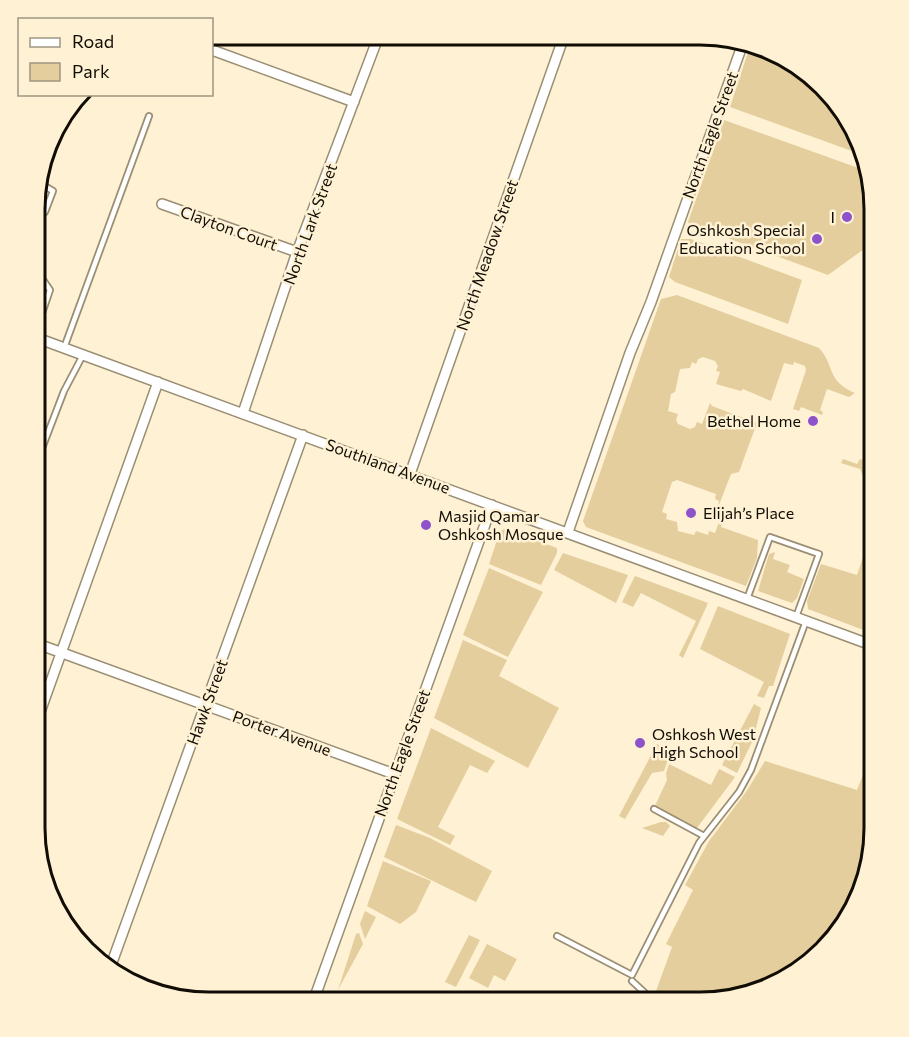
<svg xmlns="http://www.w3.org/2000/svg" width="909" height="1037" viewBox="0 0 909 1037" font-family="Commissioner,sans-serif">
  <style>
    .green { fill: #e4ce9d }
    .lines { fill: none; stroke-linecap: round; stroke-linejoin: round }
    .service-casing { stroke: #9a8e73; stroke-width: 8 }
    .minor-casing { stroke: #9a8e73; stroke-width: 12 }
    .service { stroke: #fff; stroke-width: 4.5 }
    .minor { stroke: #fff; stroke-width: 9 }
    .poi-dot { fill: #8e53ca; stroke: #fef1d4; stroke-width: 2 }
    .labels { text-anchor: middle; stroke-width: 5; stroke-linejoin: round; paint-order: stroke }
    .street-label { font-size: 16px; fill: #110d04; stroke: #fef1d4 }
    .poi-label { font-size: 16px; fill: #110d04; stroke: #fef1d4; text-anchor: end }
    .rim { fill: none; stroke: #110d04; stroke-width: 3 }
  </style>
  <rect width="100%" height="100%" fill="#fef1d4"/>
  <path class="green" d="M750,46L797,64L851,121L860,154L730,107Z
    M724,120L864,170L874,208V245L864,249L828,275L695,226L692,228L688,222Z
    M681,239H691L802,280L788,324L675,282L669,277Z
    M677,295L819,348C835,365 826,381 855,393L849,397L827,389L820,410L823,412L822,415L801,407L799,411L793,409L806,370L805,366L794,362L793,365L784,363L771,401L743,389L741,391L716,384L720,372L716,371L718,366L715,361L703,357L698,359L696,364L692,362L690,368L680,369L675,392L671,394L668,411L678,414L676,420L678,424L690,429L695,427L697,422L702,424L710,403L712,406L757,423L739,472L731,474L717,510L719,501L715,499L716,494L677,480L672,482L662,512L667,514L666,519L677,522L678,531L694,535L696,531L708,535L709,531L715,533L719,522L722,523L721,527L758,540L757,558L746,586L586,527L583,521L661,299Z
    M843,459L857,464L860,459L874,464V480L863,476L860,469L841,463Z
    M874,524V634L808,609L807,601L821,564L857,575Z
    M505,529L557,548V553L541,585L489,564L500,531Z
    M775,552L773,559L790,565L787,572L804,579L797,598L792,603L758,591L769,554Z
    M563,553L628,575L616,603L554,570Z
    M489,568L543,592L508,657L463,635Z
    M635,576L708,603L683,658L679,655L696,621L641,593L633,607L622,602Z
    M718,606L790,634L773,686H769L764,698L757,696L764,682L700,649Z
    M463,640L507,660L499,676L559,708L528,768L434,718Z
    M754,704L761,708L753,740L737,773L722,765Z
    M431,728L495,761L487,773L470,765L438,827L455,836L450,845L397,819Z
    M657,744L671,751L664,771L652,773L625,819L619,816Z
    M874,746V840L845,925L788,979L711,1002H652L672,947L666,944L693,890L685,885L709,841L746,792L765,761L857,790Z
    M669,764L711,785L719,769L735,777L697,828L655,806L667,780L666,773Z
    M661,822H666L670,826L663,836L642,828Z
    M396,825L430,838L492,871L476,902L384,857Z
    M383,861L431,881L416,912L400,924L367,906Z
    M365,911L376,917L365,939L360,924Z
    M359,933L363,944L338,990L356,934Z
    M469,935L480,940L456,987L445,982Z
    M487,944L517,959L505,981L494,975L488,988L469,978Z"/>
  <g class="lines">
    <g class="service-casing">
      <path id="service" d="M38,212H45L53,191L38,182
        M37,328L50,290L37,271
        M64,348L149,116
        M36,464L64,391L83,355
        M747,599L770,537L813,552L819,554L796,617
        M654,809L704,836
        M557,936L632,975L699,843L739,792L751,770L806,621
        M632,981L645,993L643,998
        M347,1002L351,996"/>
    </g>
    <g class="minor-casing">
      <path id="minor" d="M212,50L354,102
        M162,204L297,252
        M37,338L874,646
        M243,413L297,252L379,35
        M410,474L564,36
        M568,532L630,353L651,302L743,43
        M35,643L394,774
        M35,726L158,382
        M110,968L303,435
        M313,1002L492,505"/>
    </g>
    <use href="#service" class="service"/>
    <use href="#minor" class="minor"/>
  </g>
  <g class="poi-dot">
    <circle cx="847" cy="217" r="6"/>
    <circle cx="817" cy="239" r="6"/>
    <circle cx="813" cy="421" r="6"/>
    <circle cx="691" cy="513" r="6"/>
    <circle cx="426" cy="525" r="6"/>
    <circle cx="640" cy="743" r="6"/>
  </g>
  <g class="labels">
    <g class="street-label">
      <text transform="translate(710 135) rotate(-70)" y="6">North Eagle Street</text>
      <text transform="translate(310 224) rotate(-70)" y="6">North Lark Street</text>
      <text transform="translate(229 228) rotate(20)" y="6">Clayton Court</text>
      <text transform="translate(487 255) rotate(-71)" y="6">North Meadow Street</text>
      <text transform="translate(388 466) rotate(20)" y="6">Southland Avenue</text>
      <text transform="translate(207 702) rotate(-70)" y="6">Hawk Street</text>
      <text transform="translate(282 733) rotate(20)" y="6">Porter Avenue</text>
      <text transform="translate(402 753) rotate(-70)" y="6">North Eagle Street</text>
    </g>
    <g class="poi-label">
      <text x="835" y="223">I</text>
      <text x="805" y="236">Oshkosh Special<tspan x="805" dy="18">Education School</tspan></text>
      <text x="801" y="427">Bethel Home</text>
      <text x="703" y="519" text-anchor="start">Elijah’s Place</text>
      <text x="438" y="522" text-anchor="start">Masjid Qamar<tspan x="438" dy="18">Oshkosh Mosque</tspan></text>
      <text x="652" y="740" text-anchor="start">Oshkosh West<tspan x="652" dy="18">High School</tspan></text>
    </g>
  </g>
  <path d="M0 0H909V1037H0ZM209 45H700A164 164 0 0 1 864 209V828A164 164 0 0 1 700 992H209A164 164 0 0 1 45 828V209A164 164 0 0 1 209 45Z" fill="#fef1d4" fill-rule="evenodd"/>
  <path class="rim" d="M209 45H700A164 164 0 0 1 864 209V828A164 164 0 0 1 700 992H209A164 164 0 0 1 45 828V209A164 164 0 0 1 209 45Z"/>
  <rect x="18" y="18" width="195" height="78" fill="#fef1d4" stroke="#9f9681" stroke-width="1.5"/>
  <rect x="30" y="38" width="30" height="9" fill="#ffffff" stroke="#9f9681" stroke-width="1.5"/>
  <text x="72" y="48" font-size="18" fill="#110d04">Road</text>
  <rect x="30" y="63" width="30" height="18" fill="#e4ce9d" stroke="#9f9681" stroke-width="1.5"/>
  <text x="72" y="78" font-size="18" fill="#110d04">Park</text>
</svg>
